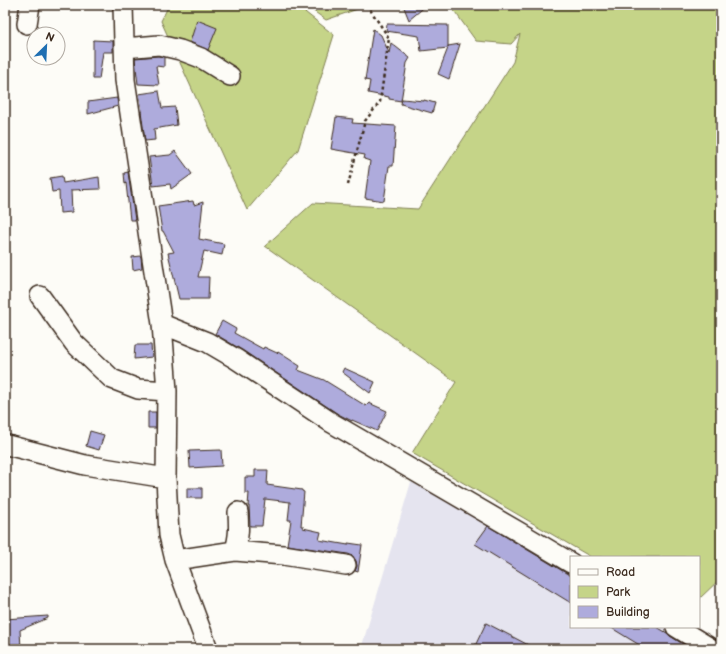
<svg xmlns="http://www.w3.org/2000/svg" width="726" height="654" viewBox="0 0 726 654" font-family="'Balsamiq Sans',sans-serif">
  <style>
    .built { fill: #e5e4ef }
    .green { fill: #c5d488; stroke: #807f53 }
    .building { fill: #aeabdc; stroke: #3b2a1e }
    .lines { fill: none; stroke-linecap: round; stroke-linejoin: round }
    .minor-casing { stroke: #3b2a1e; stroke-width: 22 }
    .path { stroke: #3b2a1e; stroke-width: 2.5; stroke-dasharray: 3 3; stroke-linecap: butt }
    .minor { stroke: #fdfcf7; stroke-width: 19 }
  </style>
  <rect width="100%" height="100%" fill="#fdfcf7"/>
  <filter id="ink" filterUnits="userSpaceOnUse"><feTurbulence type="fractalNoise" baseFrequency=".025" numOctaves="2"/><feDisplacementMap in="SourceGraphic" scale="8" xChannelSelector="R" yChannelSelector="G"/><feConvolveMatrix kernelMatrix="1 2 1 2 8 2 1 2 1" color-interpolation-filters="sRGB"/></filter>
  <g filter="url(#ink)">
    <path class="built" d="M411,482L571,568V627H680L721,649H361Z"/>
    <path class="green" d="M169,5H296L334,35L298,150L247,210L161,21Z
      M305,5H369L326,20Z
      M450,5H721V578L699,599V557H591L412,453L456,382L265,246L313,203L418,209L513,62L520,34L511,44L476,41Z"/>
    <path class="building" d="M403,5H427L409,20Z
      M197,20L217,28L208,50L190,42Z
      M387,24L448,25V47V46L460,44L449,79L438,74L448,48L421,51L419,36L386,31Z
      M373,29L381,35L389,53L391,43L410,58L407,63L401,101L389,99V97L368,93L370,81L365,80Z
      M93,40L113,41V52H103L99,79H93Z
      M158,56L164,57V67L156,66L159,85L138,84L136,68L135,58Z
      M159,91L162,108L175,107L177,125L154,129L155,140L145,141L141,111H142L139,94Z
      M117,98L118,106L88,114V102Z
      M402,99L424,101V100L435,103L432,113L401,104Z
      M336,117L353,119L352,123L396,126L393,166H389L384,201L365,198L370,161L364,159L365,155L331,149Z
      M175,151L192,174L171,189L170,184L153,186L149,157L170,155Z
      M128,172L135,220H130L126,183L125,184L124,173Z
      M62,176L63,183L99,177L100,189L71,190L72,212L60,213L59,191L52,192L50,178Z
      M193,201L194,205L203,202L199,239L224,244L222,255L204,251L198,277H209L208,299H179L168,253L174,252L163,231H162L158,206Z
      M141,256L142,268L133,270L132,257Z
      M222,321L236,329L234,333L263,349L264,347L277,353L278,352L286,357L300,366L298,370L324,380L366,406L369,403L387,411L377,431L352,420V421L338,414L242,350L215,334Z
      M135,345H151L152,357L134,359Z
      M344,368L375,382L370,393L342,372Z
      M148,412H156V428H148Z
      M90,431L104,435L99,450L86,446Z
      M221,450L222,466L190,468L189,451Z
      M255,470H268L267,485L302,490V491L304,492L301,526H303V528L321,532L319,540L348,545V543L362,545L358,572L355,571L357,566L356,561L353,556L348,554L287,545L291,520H288L290,502L265,499L262,526H250L249,506H248L249,493H245V477H255Z
      M187,488H202V498H187Z
      M488,526L571,576V603L475,544Z
      M48,616V618L20,630L21,649H5V619Z
      M486,623L536,649H482L475,646Z
      M610,627H657L667,633L670,636L691,649H646Z"/>
    <g class="lines">
      <g class="minor-casing">
        <path id="minor" d="M123,5L125,80L162,324L167,391L166,478L169,535L175,560L208,649
          M27,24L30,5
          M124,48L159,45L180,50L201,58L230,76
          M40,296L74,343L112,379L138,389L167,391
          M162,324L207,342L236,359L332,423L519,532L571,563
          M7,445L85,465L166,478
          M235,551C239,535 239,529 238,512
          M175,560L235,551L283,555L346,565
          M676,627L712,649"/>
      </g>
      <path class="path" d="M348,185L365,121L380,102L389,38L367,5"/>
      <use href="#minor" class="minor"/>
    </g>
  </g>
  <rect width="726" height="654" fill="none" stroke="#fdfcf7" stroke-width="20"/>
  <rect x="10" y="10" width="706" height="634" fill="none" stroke="#3b2a1e" stroke-width="1.5" filter="url(#ink)"/>
  <rect x="570" y="556" width="130" height="72" fill="#fdfcf7" stroke="#afa8a0"/>
  <rect x="578" y="569" width="20" height="6" fill="#fdfcf7" stroke="#afa8a0"/>
  <text x="606" y="576" font-size="12" fill="#3b2a1e">Road</text>
  <rect x="578" y="586" width="20" height="12" fill="#c5d488" stroke="#afa8a0"/>
  <text x="606" y="596" font-size="12" fill="#3b2a1e">Park</text>
  <rect x="578" y="606" width="20" height="12" fill="#aeabdc" stroke="#afa8a0"/>
  <text x="606" y="616" font-size="12" fill="#3b2a1e">Building</text>
  <g transform="translate(46 46) rotate(24)"><circle r="19" fill="#fdfcf7" stroke="#afa8a0"/>
  <path d="M0-3L7 15L0 10L-7 15Z" fill="#1f6fb2"/>
  <text y="-6" font-size="11" font-weight="bold" text-anchor="middle" fill="#3b2a1e">N</text>
  </g>
</svg>
